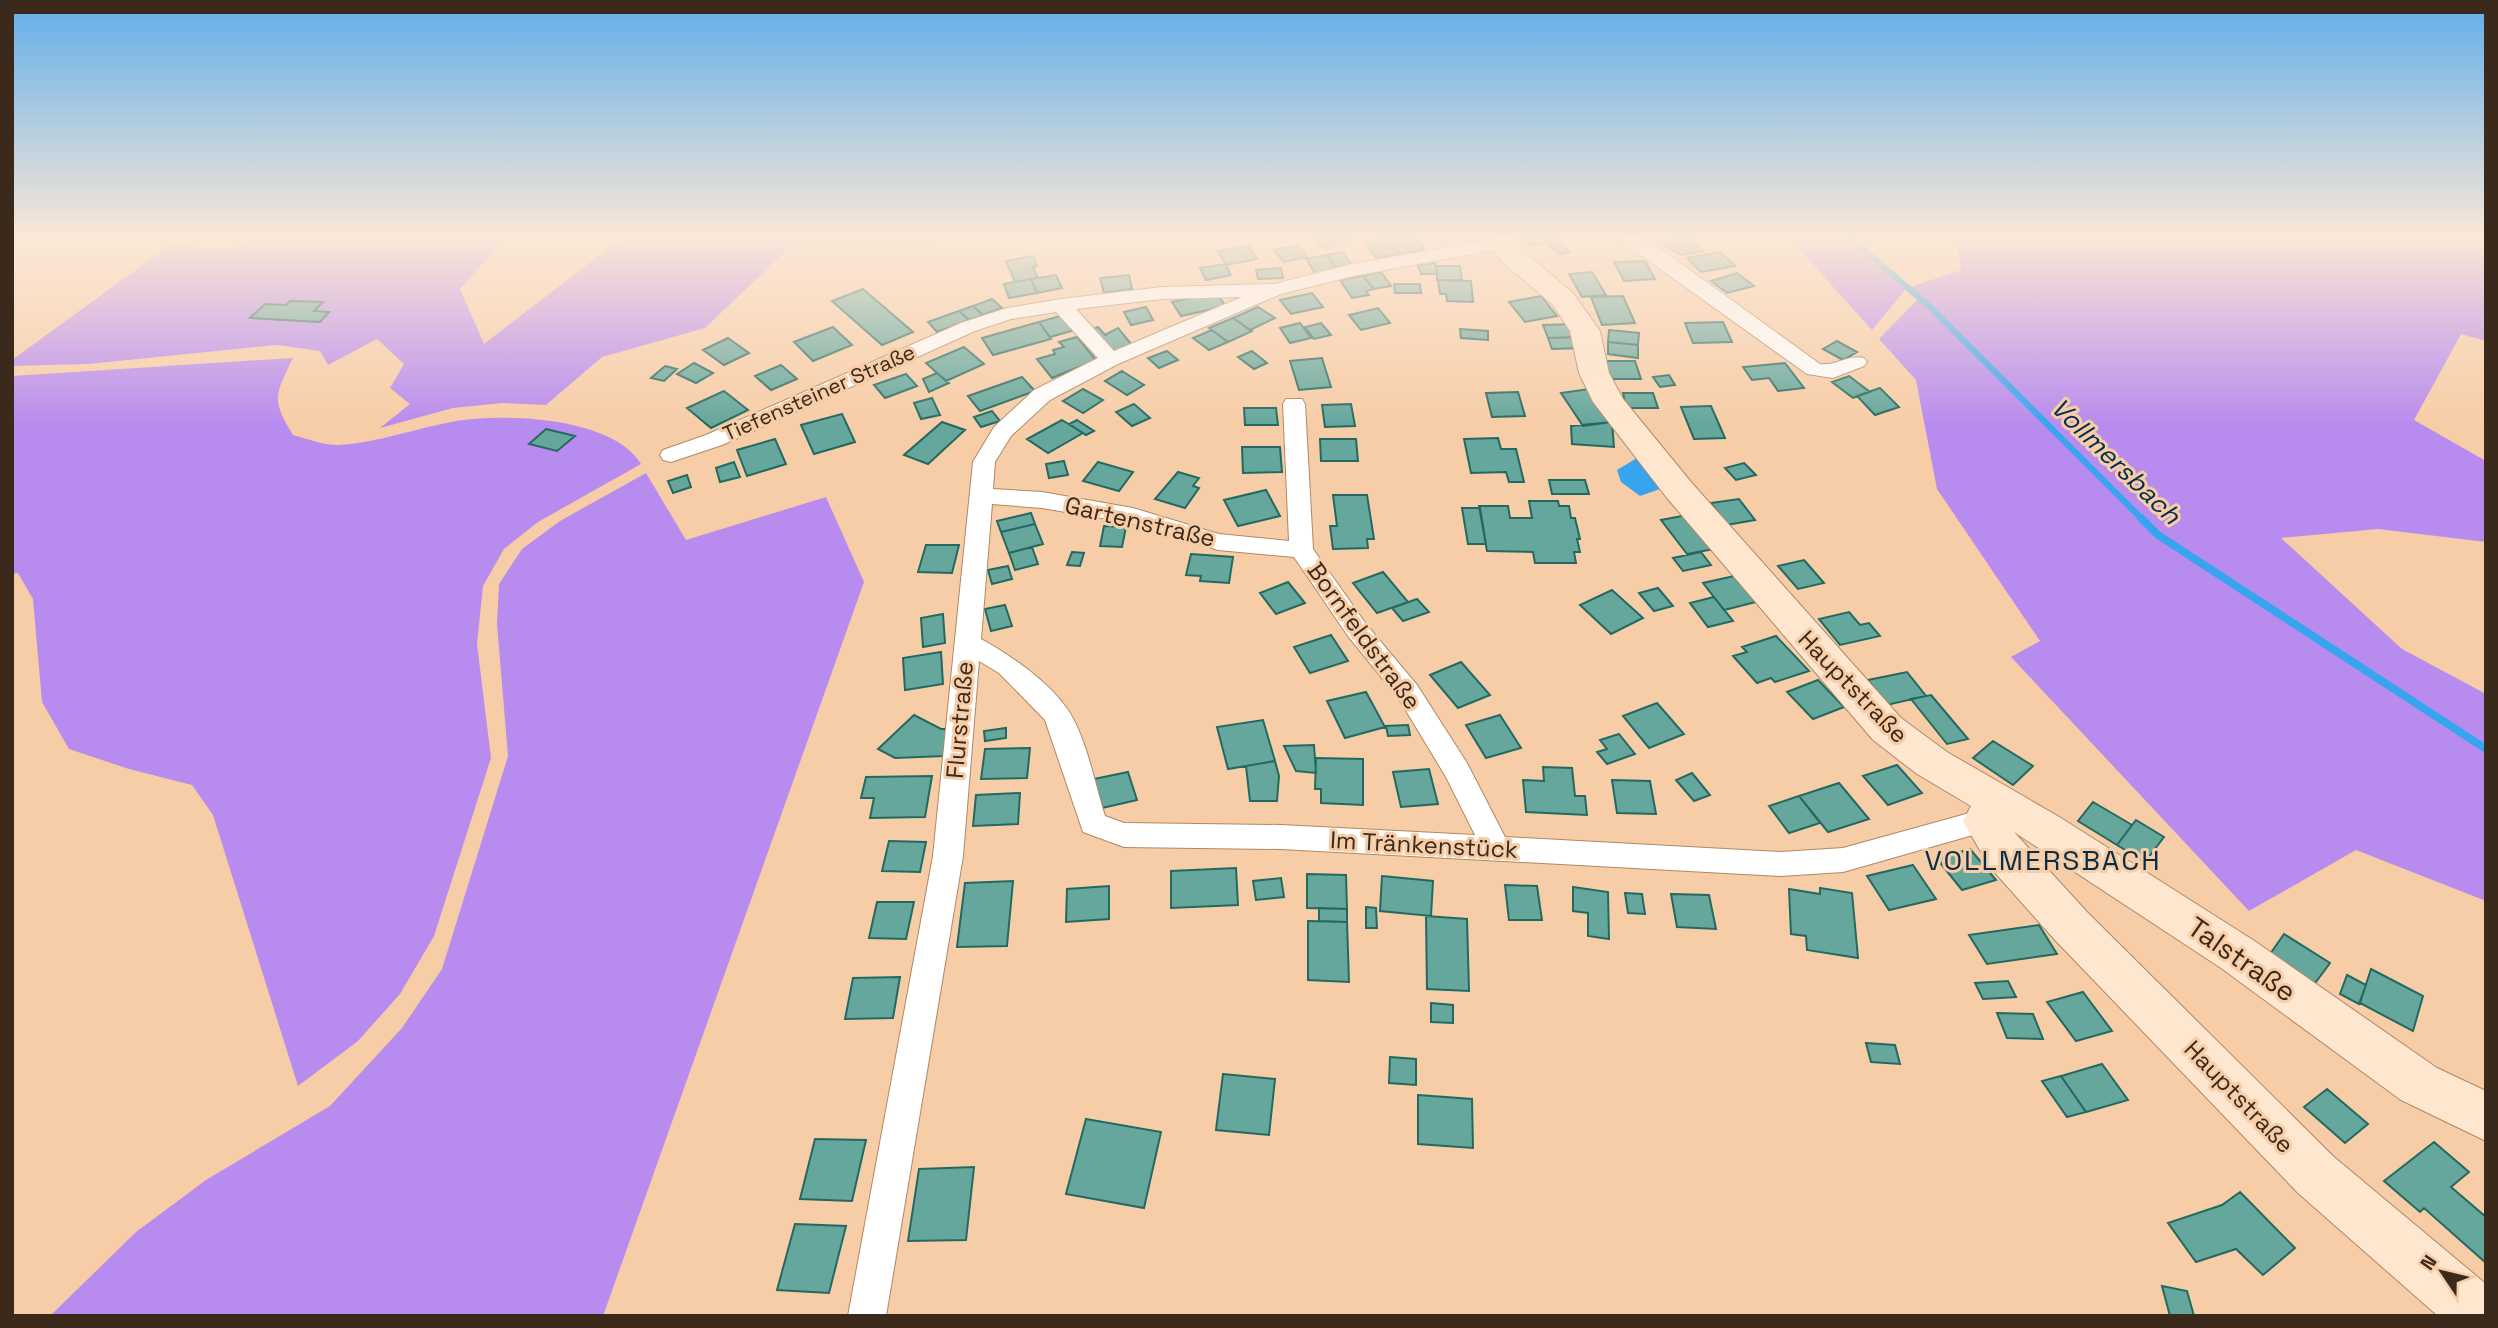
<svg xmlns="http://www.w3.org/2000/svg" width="2498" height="1328" viewBox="0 0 2498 1328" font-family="'Space Grotesk',sans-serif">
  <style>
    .green { fill: #b88cee }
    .water { fill: #37a4ee }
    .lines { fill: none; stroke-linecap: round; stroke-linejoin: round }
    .stream-far1 { stroke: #37a4ee; stroke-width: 6 }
    .stream { stroke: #37a4ee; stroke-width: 8 }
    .building { fill: #66a79d; stroke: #246960; stroke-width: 2 }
    .street-casing { stroke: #af8864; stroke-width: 2 }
    .secondary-casing { stroke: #af8864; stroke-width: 2 }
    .street { fill: #fff; fill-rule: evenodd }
    .secondary { fill: #ffe6ce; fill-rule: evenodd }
    .labels { text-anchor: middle; stroke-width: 6; stroke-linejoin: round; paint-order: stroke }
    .far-street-label { font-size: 21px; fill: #3b2a1b; stroke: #f7cda7 }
    .street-label { font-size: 24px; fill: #3b2a1b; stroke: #f7cda7 }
    .water-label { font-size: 26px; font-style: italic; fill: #022f4d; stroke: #f7cda7 }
    .quarter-label { font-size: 28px; letter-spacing: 2px; fill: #0a2d46; stroke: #f7cda7 }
    .near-street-label { font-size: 28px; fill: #3b2a1b; stroke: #f7cda7 }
  </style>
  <rect width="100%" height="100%" fill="#f7cda7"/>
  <path class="green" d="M247,238H505L460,289L484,344L622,238H1000L791,246L705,328L602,357L546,405L503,403L453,408L380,428L410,404L390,388L404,364L377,339L328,365L320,351L277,345L88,364L12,366V360L170,245L232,251Z
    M1789,238H1845L1905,289L1961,270L1957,238H2486V341L2461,334L2414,420L2486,461V542L2378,529L2281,538L2402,649L2486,694V901L2356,850L2249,911L2011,657L2040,641L1937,489L1916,380L1879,339L1917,300L1905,290L1872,330Z
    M293,358C275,395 271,399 293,435C308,439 326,446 340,445C380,442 417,428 456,421C505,413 613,417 641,464L538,522L504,549L483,586L477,644L491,758L434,936L400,994L358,1041L298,1086L213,815L192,785L129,769L69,749L42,702L33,599L18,573L12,574V376Z
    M646,473L686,540L826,497L864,582L603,1316H50L136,1232L206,1180L330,1106L402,1028L442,969L508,756L497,624L499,584L522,549L560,521Z"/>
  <path class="water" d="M1637,458L1660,489L1640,496L1621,482L1617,470Z"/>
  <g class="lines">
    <path class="stream-far1" d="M1850,238L1928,305L2143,520"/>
    <path class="stream" d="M2141,518L2158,535L2486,749"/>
  </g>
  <path class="building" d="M1312,238H1348L1350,240L1324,248Z
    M1415,238L1425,250L1400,254L1391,241Z
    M1522,238H1553L1555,240L1533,246Z
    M1674,238H1691L1703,251L1681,255L1662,244Z
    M1378,240H1390L1400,254L1376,258L1364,242Z
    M1556,240L1569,252L1559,254L1546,242Z
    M1298,245L1307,257L1284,262L1274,250Z
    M1249,246L1257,259L1226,265L1218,251Z
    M1342,252L1352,265L1336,268L1327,255Z
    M1720,252L1735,266L1701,272L1687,258Z
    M1327,255L1337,270L1316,274L1306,259Z
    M1033,256L1037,266L1033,267L1038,278L1015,282L1006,261Z
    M1645,261L1655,279L1624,281L1614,262Z
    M1435,263L1437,274H1421L1418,265Z
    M1225,264L1231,275L1206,280L1200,268Z
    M1437,266H1460L1462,280H1437Z
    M1281,268L1283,278L1258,279L1256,270Z
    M1381,272L1391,286L1374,289L1363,276Z
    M1592,272L1606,295L1582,297L1569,274Z
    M1737,273L1754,286L1727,293L1711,281Z
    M1056,275L1062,288L1037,293L1031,279Z
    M1129,275L1132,289L1104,293L1100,278Z
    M1363,276L1374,289L1366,291L1369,295L1352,298L1340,280Z
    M1031,279L1037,293L1009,298L1004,284Z
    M1438,280L1471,281L1473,302L1447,301L1446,294H1440Z
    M1394,284H1420L1421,293H1395Z
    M863,289L913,332L882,345L832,301Z
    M1216,293L1226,306L1181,316L1172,302Z
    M1312,293L1323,307L1291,314L1280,300Z
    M1541,296L1557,316L1525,322L1509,302Z
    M1623,296L1635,323L1602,325L1591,297Z
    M992,299L1002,308L983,315L973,306Z
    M290,301L323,302L314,311L329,312L320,322L250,318L265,304L286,305Z
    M973,306L983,315L969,320L959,311Z
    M1146,307L1153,320L1131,325L1124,312Z
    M1258,307L1275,318L1250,330L1233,318Z
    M1378,308L1390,323L1361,330L1349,315Z
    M959,311L969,320L937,332L928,322Z
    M1064,315L1075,330L1050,337L1039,322Z
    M1233,318L1252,331L1228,342L1209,328Z
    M1039,322L1051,339L993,355L982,338Z
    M1723,322L1732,342L1693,343L1685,323Z
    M1300,323L1311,338L1290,343L1280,328Z
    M1321,323L1331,335L1314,339L1305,327Z
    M1572,324L1577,337L1548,338L1543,325Z
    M833,327L852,345L813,361L794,342Z
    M1098,327L1105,335L1118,328L1132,345L1111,353L1088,331Z
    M1460,329L1488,331V340L1461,338Z
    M1212,330L1228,342L1209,350L1193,338Z
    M1609,330L1639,333L1638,345L1608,342Z
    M1077,337L1096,360L1052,378L1037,359L1055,354L1053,350L1064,347L1059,342Z
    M1577,337L1582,348L1552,349L1548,338Z
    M728,338L749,353L724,365L703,350Z
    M1837,341L1857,352L1843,360L1823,349Z
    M1608,342L1638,345V358L1608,354Z
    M964,347L984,364L946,381L926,363Z
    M1167,351L1178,360L1159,368L1148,358Z
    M1252,351L1267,363L1254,369L1238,357Z
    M1322,358L1331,387L1299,390L1290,361Z
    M1605,361H1635L1641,379H1611Z
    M694,363L713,373L696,383L677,374Z
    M1785,363L1804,388L1778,391L1769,378L1752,380L1743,367Z
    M781,365L797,379L771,390L755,376Z
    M665,366L677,369L664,381L651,378Z
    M1122,371L1144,385L1127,395L1105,381Z
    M937,373L949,383L929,392L923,379Z
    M906,374L917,386L885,398L874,385Z
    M1669,375L1675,385L1660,387L1653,377Z
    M1849,376L1870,392L1853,398L1832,382Z
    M1022,377L1035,391L980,411L968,396Z
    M1880,388L1899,407L1875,415L1857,396Z
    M1083,389L1103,400L1083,413L1063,401Z
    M1589,389L1612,422L1583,426L1561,393Z
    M724,391L748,410L711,428L687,408Z
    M1518,392L1525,416L1492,417L1486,393Z
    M1623,393H1653L1658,408H1626Z
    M932,398L940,415L921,419L914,403Z
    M1134,404L1150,418L1132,426L1116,412Z
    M1351,404L1355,426L1325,427L1322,405Z
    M1711,406L1725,438L1694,439L1681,407Z
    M1244,408H1276L1278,425H1245Z
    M992,411L1000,421L981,427L974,417Z
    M842,414L855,442L814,454L801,425Z
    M1062,420L1083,433L1048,453L1027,439Z
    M1077,420L1094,431L1086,435L1069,424Z
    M942,422L965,430L928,464L904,455Z
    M1612,422L1614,447L1572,444L1571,426Z
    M546,429L575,436L557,451L529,444Z
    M1498,438L1501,449H1516L1524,482H1509L1506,472L1471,473L1464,439Z
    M775,439L786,464L747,476L737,450Z
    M1320,439H1356L1358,461H1321Z
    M1242,447H1280L1282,472L1243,473Z
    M1064,461L1068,475L1049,478L1046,464Z
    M734,462L740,477L720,482L716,468Z
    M1098,462L1133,472L1119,491L1083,481Z
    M1744,463L1756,475L1736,480L1725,468Z
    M1178,472L1199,478L1193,486L1199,488L1185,508L1155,499Z
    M687,475L691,487L673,493L668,481Z
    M1549,480H1585L1589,494H1552Z
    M1266,490L1280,516L1238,526L1224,500Z
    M1333,495H1367L1374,539H1367L1368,548L1333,549L1330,526H1337Z
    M1739,499L1755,520L1727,525L1711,503Z
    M1529,501H1558L1559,506H1569L1571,518H1575L1580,539H1577L1580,552H1574L1576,563H1535L1533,552L1487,551L1479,506H1508L1510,518H1532Z
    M1462,508H1480L1486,544H1468Z
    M1031,513L1035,524L1001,532L997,521Z
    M1687,515L1714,549L1687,554L1661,520Z
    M1035,524L1043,544L1009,553L1001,532Z
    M1104,526L1126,527L1122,547L1100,546Z
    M926,545H959L952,573L918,572Z
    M1032,547L1038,564L1015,570L1009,553Z
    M1072,552L1084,553L1080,566L1067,565Z
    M1701,552L1711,565L1683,571L1673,558Z
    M1191,554L1233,557L1229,583L1200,581L1201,576L1186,575Z
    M1804,560L1824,583L1798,589L1778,566Z
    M1008,566L1012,579L992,584L988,570Z
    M1383,572L1408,602L1377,613L1353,583Z
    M1734,576L1756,602L1724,610L1703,583Z
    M1288,582L1305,603L1276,614L1260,593Z
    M1658,588L1673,606L1654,611L1639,593Z
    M1612,590L1643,618L1611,634L1580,605Z
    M1714,597L1733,621L1708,627L1690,603Z
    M1417,599L1429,612L1403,621L1392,608Z
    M1005,605L1012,626L991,631L985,609Z
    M1849,612L1860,625L1869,623L1880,636L1840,645L1819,619Z
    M943,614L945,643L923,647L921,618Z
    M1331,635L1348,661L1310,673L1294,647Z
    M1776,636L1809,671L1775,682L1771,678L1757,683L1733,656L1747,652L1742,647Z
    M941,652L943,684L905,690L903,658Z
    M1461,662L1490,695L1458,708L1430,675Z
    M1907,672L1926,696L1887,705L1868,680Z
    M1818,680L1844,707L1813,719L1787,692Z
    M1366,692L1385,727L1345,738L1327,701Z
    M1931,695L1968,739L1947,744L1911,699Z
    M1657,703L1684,734L1649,748L1623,716Z
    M914,715L941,729H947L944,756L895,758L878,749Z
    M1500,715L1521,748L1486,758L1466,725Z
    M1263,720L1275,761L1228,769L1217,727Z
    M1408,725L1410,735L1388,736L1386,726Z
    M1006,728V738L985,741L984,731Z
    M1619,734L1635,754L1607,764L1597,752L1607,749L1600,740Z
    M1993,741L2033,766L2013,785L1973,758Z
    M1314,745L1316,773L1296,771L1284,746Z
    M1030,748L1027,778L981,779L985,749Z
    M1316,758L1363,759V805L1321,803V789H1315Z
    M1275,761L1279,776L1277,801H1250L1246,766Z
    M1897,765L1922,793L1888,805L1863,776Z
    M1543,767L1572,768L1575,796H1585L1587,815L1526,812L1523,780L1544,781Z
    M1429,769L1438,804L1401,807L1393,772Z
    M1128,772L1137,800L1102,808L1094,779Z
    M1692,773L1710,795L1694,801L1676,780Z
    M932,776L925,817L870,818L874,798H861L866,777Z
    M1612,780L1650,781L1656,814L1617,813Z
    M1839,783L1869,819L1828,832L1799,796Z
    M1020,793L1018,824L973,826L976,795Z
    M1799,796L1820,823L1789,833L1769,806Z
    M2093,802L2132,825L2117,845L2078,821Z
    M2136,820L2164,837L2145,862L2117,845Z
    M889,841L926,842L920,872L882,871Z
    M1970,849L1996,880L1962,890L1937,859Z
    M1913,865L1936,899L1889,910L1867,876Z
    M1236,868L1238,905L1171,908V871Z
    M1307,874L1346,875L1347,909L1307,908Z
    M1382,876L1433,881L1431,916L1380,911Z
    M1281,878L1284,897L1256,900L1253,881Z
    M1013,881L1007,946L957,947L965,883Z
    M1505,885L1537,886L1542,920H1509Z
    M1109,886V919L1066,922L1067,889Z
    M1573,887L1608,892L1609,939L1588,936V913L1573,911Z
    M1820,888L1852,893L1858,958L1807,950L1806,936L1791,934L1789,889L1820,894Z
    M1625,893L1642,894L1645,914L1628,913Z
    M1671,894L1709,895L1716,929L1677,927Z
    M877,902H914L906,939L869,938Z
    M1366,907L1376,908L1377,928H1366Z
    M1319,908L1347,909V922L1319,921Z
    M1426,916L1467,919L1469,991L1427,989Z
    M1308,921L1347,922L1349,982L1308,980Z
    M2039,925L2057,954L1987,964L1969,935Z
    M2284,934L2330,963L2313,986L2268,957Z
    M2371,969L2423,996L2413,1031L2360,1003Z
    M2347,975L2366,985L2359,1004L2340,994Z
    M900,977L893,1018L845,1019L853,978Z
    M2008,981L2016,997L1983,999L1975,983Z
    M2083,992L2112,1031L2076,1041L2047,1002Z
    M1431,1003L1453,1005V1023L1431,1022Z
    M1997,1013L2033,1014L2043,1039L2007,1038Z
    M1866,1043L1895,1045L1900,1064L1871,1062Z
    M1390,1057L1416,1059V1085L1389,1083Z
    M2102,1064L2128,1100L2086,1112L2061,1076Z
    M1223,1074L1275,1079L1269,1135L1216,1130Z
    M2061,1076L2086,1112L2067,1117L2042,1081Z
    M2327,1089L2368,1124L2345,1143L2304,1107Z
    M1418,1095L1472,1099L1473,1148L1418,1144Z
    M1086,1119L1161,1132L1144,1208L1066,1194Z
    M815,1139L866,1140L852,1201L800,1199Z
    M2434,1142L2469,1172L2451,1187L2486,1217V1263L2424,1208L2420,1212L2384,1181Z
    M974,1167L966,1240L908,1241L919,1169Z
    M2240,1192L2295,1248L2263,1275L2236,1249L2196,1262L2168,1223L2222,1205Z
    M795,1224L846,1226L829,1293L777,1290Z
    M2162,1286L2187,1291L2194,1316H2170Z"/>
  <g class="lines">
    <g class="street-casing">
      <path id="street" d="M1501,238L1510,239L1512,243L1510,247L1353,276L1281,294L1118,364L1050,400L1011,436L995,462L993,489L1042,492L1133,508L1219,534L1289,541L1283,404L1286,399H1302L1305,404L1313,549L1366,624L1417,685L1467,763L1505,837L1781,852L1843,848L1984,809L1994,813L1999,821L1994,829L1843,872L1781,876L1281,849L1124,847L1083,832L1045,720L999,673L979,661L963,856L886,1316H848L933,856L973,462L994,427L1034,390L1098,358L1056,312L1011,319L975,331L722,445L671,462L663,460L660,455L663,450L706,435L961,323L1007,308L1061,299L1162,287L1274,284L1352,264ZM1242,297L1114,351L1076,309L1162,299ZM992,504L1042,508L1131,523L1218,550L1294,557L1348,636L1399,699L1446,777L1475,835L1281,825L1124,823L1105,816C1095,784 1086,737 1068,710C1048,681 1010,655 981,639Z
        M1617,238H1641L1651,242L1820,364C1836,366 1849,354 1864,358L1867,362L1864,366L1833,378L1807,374Z"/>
    </g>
    <g class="secondary-casing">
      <path id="secondary" d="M1488,238H1515L1521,249L1573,293L1600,331L1609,373L1623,399L1691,482L1901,718L1947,752L2061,818L2253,940L2437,1068L2486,1091V1141L2401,1100L2221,968L2014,832L2087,912L2334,1157L2486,1284V1316H2438L2298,1193L2055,940L1989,866L1963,821L1971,806L1917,774L1873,740L1667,498L1593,402L1579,373L1570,331L1553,305L1501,261Z"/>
    </g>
    <use href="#street" class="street"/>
    <use href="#secondary" class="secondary"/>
  </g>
  <linearGradient id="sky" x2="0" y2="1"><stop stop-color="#61aeea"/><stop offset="0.56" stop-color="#fbe8d7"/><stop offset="1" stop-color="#fbe8d7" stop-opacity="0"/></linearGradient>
  <rect width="2498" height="424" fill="url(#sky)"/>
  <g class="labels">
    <g class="far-street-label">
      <text transform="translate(819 393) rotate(-24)" y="7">Tiefensteiner Straße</text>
    </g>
    <g class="street-label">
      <text transform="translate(1140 522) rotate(13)" y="8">Gartenstraße</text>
      <text transform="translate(1364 636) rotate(54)" y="8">Bornfeldstraße</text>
      <text transform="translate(1853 687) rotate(46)" y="8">Hauptstraße</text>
      <text transform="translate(960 720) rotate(-85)" y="8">Flurstraße</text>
      <text transform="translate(1424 845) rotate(3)" y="8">Im Tränkenstück</text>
      <text transform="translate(2239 1097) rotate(46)" y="8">Hauptstraße</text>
    </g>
    <g class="water-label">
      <text transform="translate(2116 461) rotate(44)" y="9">Vollmersbach</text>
    </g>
    <g class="quarter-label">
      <text x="2043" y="870">VOLLMERSBACH</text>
    </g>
    <g class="near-street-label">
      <text transform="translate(2242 959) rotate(35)" y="10">Talstraße</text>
    </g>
  </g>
  <rect width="2498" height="1328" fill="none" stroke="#3b2a1b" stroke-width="28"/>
  <g transform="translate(2442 1272) rotate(305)" stroke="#f7cda7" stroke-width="5" paint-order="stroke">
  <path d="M0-5L12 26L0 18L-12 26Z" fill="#3b2a1b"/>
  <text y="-10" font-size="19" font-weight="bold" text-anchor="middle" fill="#3b2a1b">N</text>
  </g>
</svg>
